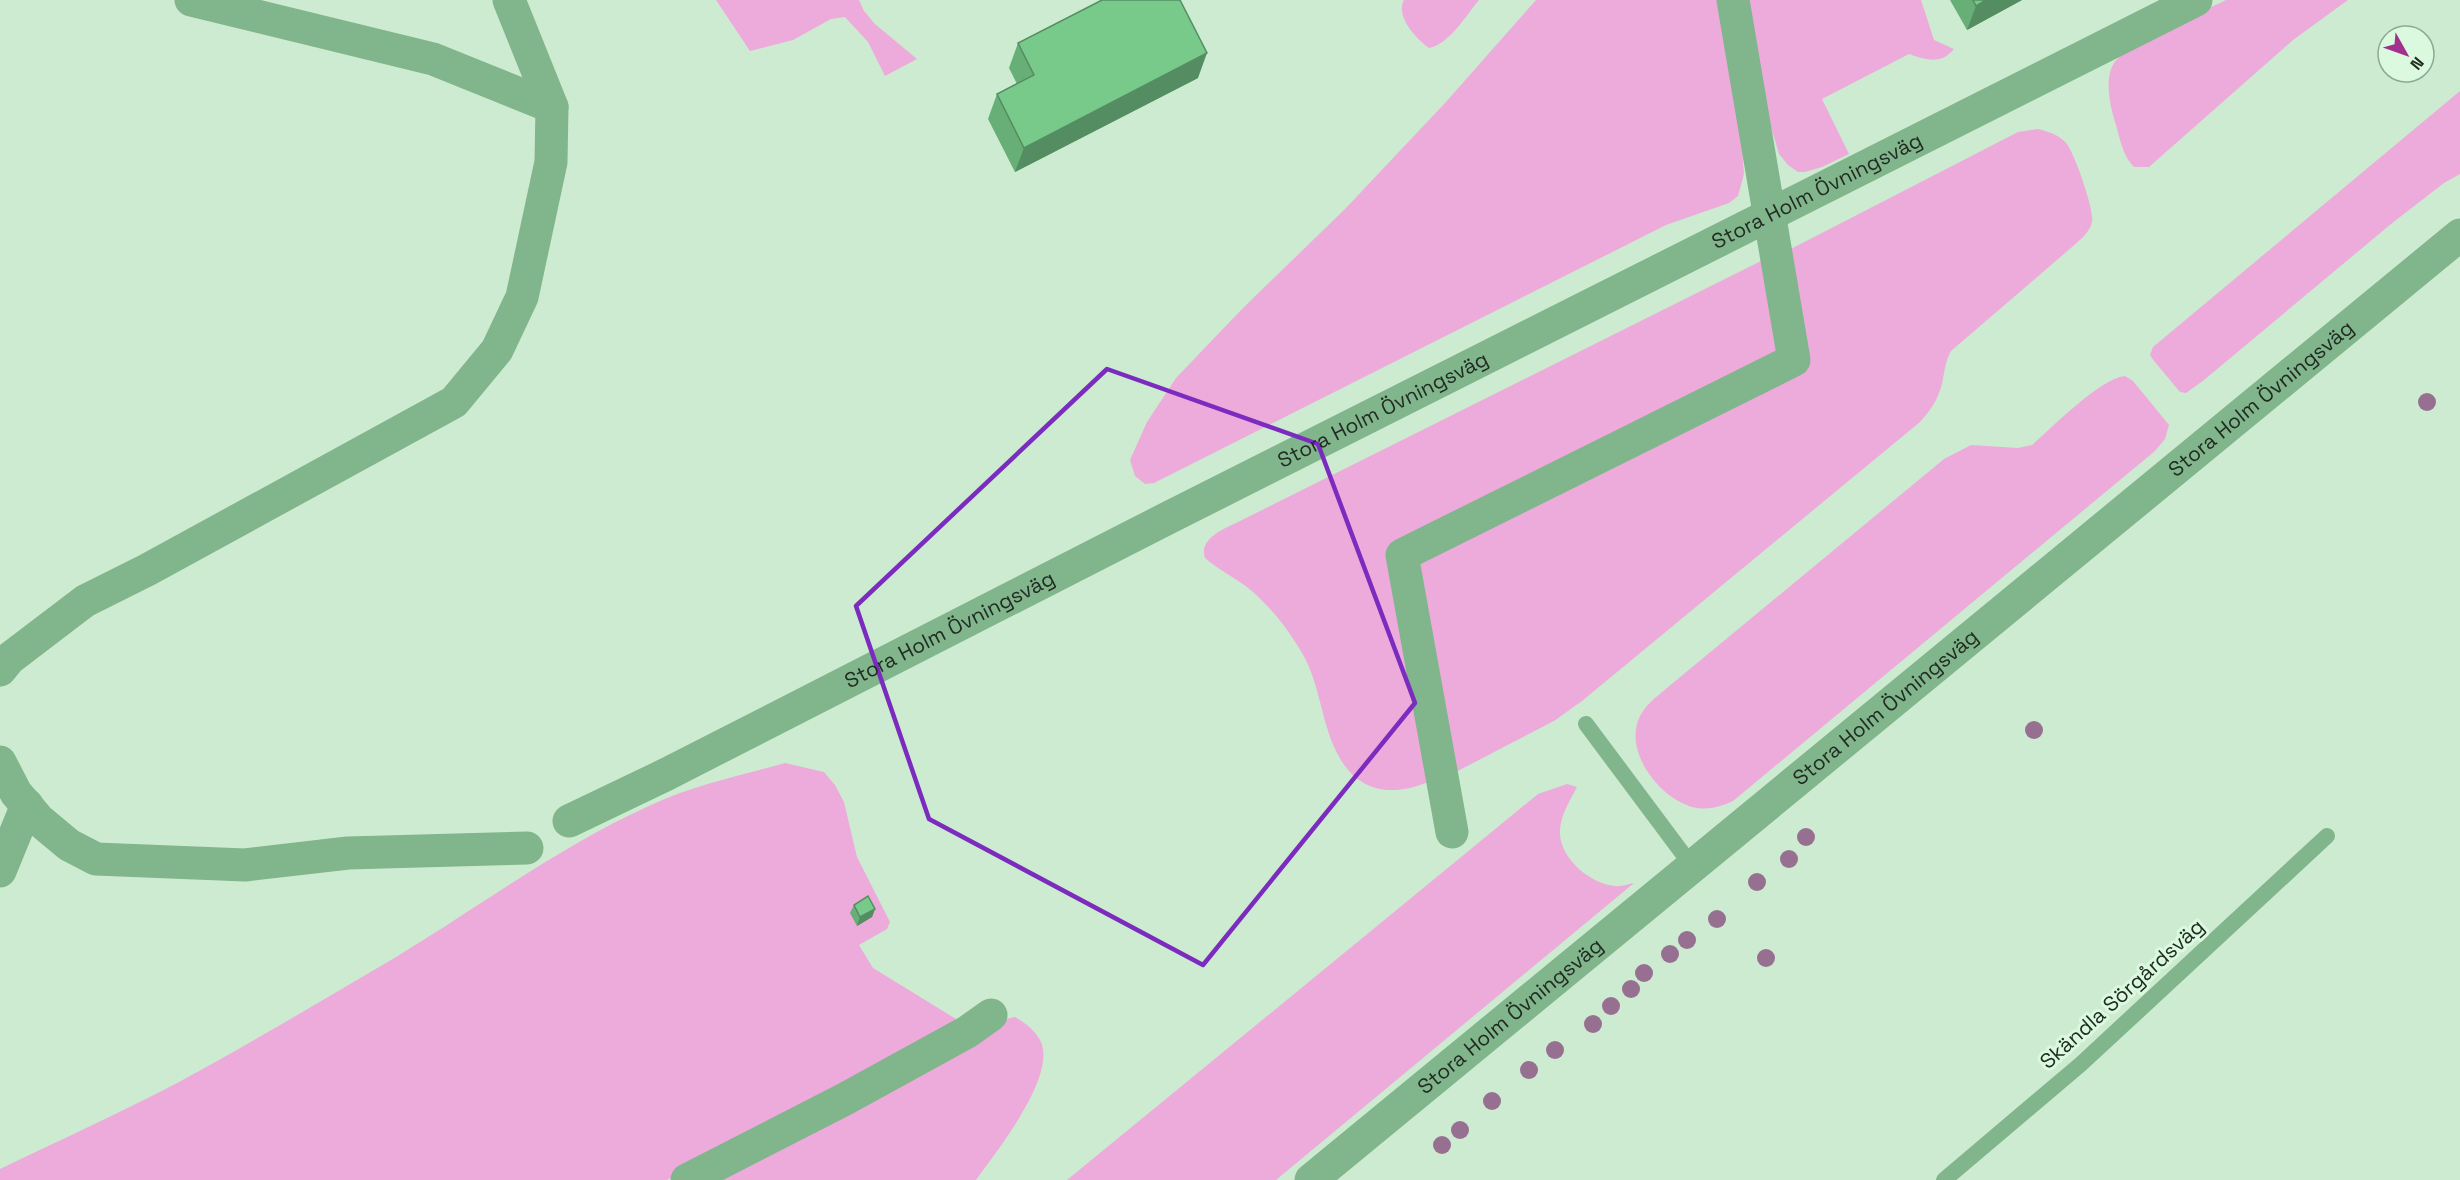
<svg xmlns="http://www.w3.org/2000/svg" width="2460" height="1180" viewBox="0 0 2460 1180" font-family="'Space Grotesk',sans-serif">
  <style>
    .green { fill: #edabdc }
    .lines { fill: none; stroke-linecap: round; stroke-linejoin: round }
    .service { stroke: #81b58b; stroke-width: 16 }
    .minor { stroke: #81b58b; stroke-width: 33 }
    .tree { fill: #976f91 }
    .wall { fill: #67ae77 }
    .shaded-wall { fill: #548d61 }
    .building { fill: #78ca8a; stroke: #548d61; stroke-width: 1.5 }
    .marked { fill: none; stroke: #7b2cbf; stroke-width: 4.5; stroke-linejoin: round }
    .labels { text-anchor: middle; stroke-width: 6; stroke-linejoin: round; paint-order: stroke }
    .street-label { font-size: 21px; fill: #212c23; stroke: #daf9df }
  </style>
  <rect width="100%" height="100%" fill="#cdebd1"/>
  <path class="green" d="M716,0H859L864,11L875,24L917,59L885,76L868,42L845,17L831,19L793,40L750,51Z
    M1404,0H1479C1466,15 1450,44 1429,48C1416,39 1395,16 1404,0Z
    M1536,0H1717L1742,148L1744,174L1738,196L1729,203L1666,225L1154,483L1145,484L1135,476L1130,460L1147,422L1176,378L1242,309L1345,209L1445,103Z
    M1747,0H1921L1934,40L1954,49C1941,65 1926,60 1909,54L1822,99L1849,154L1822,167L1805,172H1798L1788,165L1779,154L1766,110Z
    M2226,0H2348L2293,40L2149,167H2134C2122,155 2120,138 2115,122C2110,105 2104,79 2114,63C2128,43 2200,13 2226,0Z
    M2460,91V174L2444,183L2391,224L2204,380L2186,393L2180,392L2154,361L2150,355L2153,347Z
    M2038,129C2049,132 2058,134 2066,143C2074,151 2095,212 2092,222C2090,232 2080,240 2072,247L1951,351C1943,365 1945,379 1939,393C1935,404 1928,413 1920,422L1582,701L1554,721L1452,774L1414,559L1783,378V253L2018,132Z
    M1761,261L1780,347L1775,358L1395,552L1435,779C1395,798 1357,795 1336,751C1320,718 1320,680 1299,648C1286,627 1272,609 1253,592C1238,579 1220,571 1205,558C1198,538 1226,528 1240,521Z
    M2125,376L2133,381L2169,425L2165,439L2155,451L1733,801C1722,806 1710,810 1697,808C1662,802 1622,752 1640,716C1645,706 1654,699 1662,692L1944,459L1971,445L2018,448L2032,445C2053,427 2099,379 2125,376Z
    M785,763L824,772L835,785L844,802L857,857L890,922L887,929L859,945L873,968L956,1019L930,1045L667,1180H0V1169C60,1140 120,1113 179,1082C247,1045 313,1006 379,967C470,914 555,848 651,805C694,785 740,776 785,763Z
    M1567,784L1577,787C1569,802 1559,818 1560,835C1562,860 1591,884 1615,886C1621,887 1628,884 1634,883L1276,1180H1067L1538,794Z
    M1015,1017C1025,1023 1035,1030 1041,1042C1056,1078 996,1152 976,1180H704L998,1021Z"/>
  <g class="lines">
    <path class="service" d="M1586,724L1692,866
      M1944,1180L2081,1064L2327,836"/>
    <g class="minor">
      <path d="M191,0L433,59L552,107"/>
      <path d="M0,670L9,659L85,601L147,570L454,402L497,350L522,297L551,162L552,107L509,0"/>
      <path d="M0,762L16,793L39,820L69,845L96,859L245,865L348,853L527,848"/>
      <path id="s1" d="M569,821L667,774L1160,522L2196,0"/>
      <path d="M1452,832L1402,555L1794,360L1733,0"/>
      <path d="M0,871L27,805"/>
      <path d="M687,1180L845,1099L967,1032L991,1015"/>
      <path id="s2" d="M1311,1180L2460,235"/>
    </g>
  </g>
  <g class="tree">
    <circle cx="2427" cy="402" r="9"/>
    <circle cx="2034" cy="730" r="9"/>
    <circle cx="1806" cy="837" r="9"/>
    <circle cx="1789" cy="859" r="9"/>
    <circle cx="1757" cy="882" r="9"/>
    <circle cx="1717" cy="919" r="9"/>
    <circle cx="1687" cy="940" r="9"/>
    <circle cx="1670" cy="954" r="9"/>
    <circle cx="1766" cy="958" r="9"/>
    <circle cx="1644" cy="973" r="9"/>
    <circle cx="1631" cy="989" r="9"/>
    <circle cx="1611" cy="1006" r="9"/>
    <circle cx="1593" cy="1024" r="9"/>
    <circle cx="1555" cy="1050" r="9"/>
    <circle cx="1529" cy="1070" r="9"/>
    <circle cx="1492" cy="1101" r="9"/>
    <circle cx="1460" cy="1130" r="9"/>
    <circle cx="1442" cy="1145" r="9"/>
  </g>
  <path class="wall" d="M1950,0H2022L1967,30Z
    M1018,43L1198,78L1015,172L988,119L997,94L1017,84L1009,68Z
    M854,905L875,909L872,917L857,926L850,913Z"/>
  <path class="shaded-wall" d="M1986,0H2022L1967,30L1976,6Z
    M1207,53L1198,78L1015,172L1024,148Z
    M875,909L872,917L857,926L860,917Z"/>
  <path class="building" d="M1102,0H1180L1207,53L1024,148L997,94L1034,75L1018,43Z
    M1973,0H1986L1976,6Z
    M868,896L875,909L860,917L854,905Z"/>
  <path class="marked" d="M1107,369L1318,444L1415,703L1203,965L929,819L856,606Z"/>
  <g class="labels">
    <g class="street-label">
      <text dy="7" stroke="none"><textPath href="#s1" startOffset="1398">Stora Holm Övningsväg</textPath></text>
      <text dy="7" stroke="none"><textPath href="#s2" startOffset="1230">Stora Holm Övningsväg</textPath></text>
      <text dy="7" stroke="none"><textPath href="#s1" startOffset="912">Stora Holm Övningsväg</textPath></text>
      <text dy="7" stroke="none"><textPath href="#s1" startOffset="426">Stora Holm Övningsväg</textPath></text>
      <text dy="7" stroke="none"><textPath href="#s2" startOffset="744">Stora Holm Övningsväg</textPath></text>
      <text transform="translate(2122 994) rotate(-42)" y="7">Skändla Sörgårdsväg</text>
      <text dy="7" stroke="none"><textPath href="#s2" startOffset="258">Stora Holm Övningsväg</textPath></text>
    </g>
  </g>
  <g transform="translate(2406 54) rotate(130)"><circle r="28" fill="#daf9df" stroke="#90a794" stroke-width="1.5"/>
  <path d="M0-4.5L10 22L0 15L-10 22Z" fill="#a2318e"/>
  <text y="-9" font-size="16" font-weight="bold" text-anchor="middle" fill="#212c23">N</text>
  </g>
</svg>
